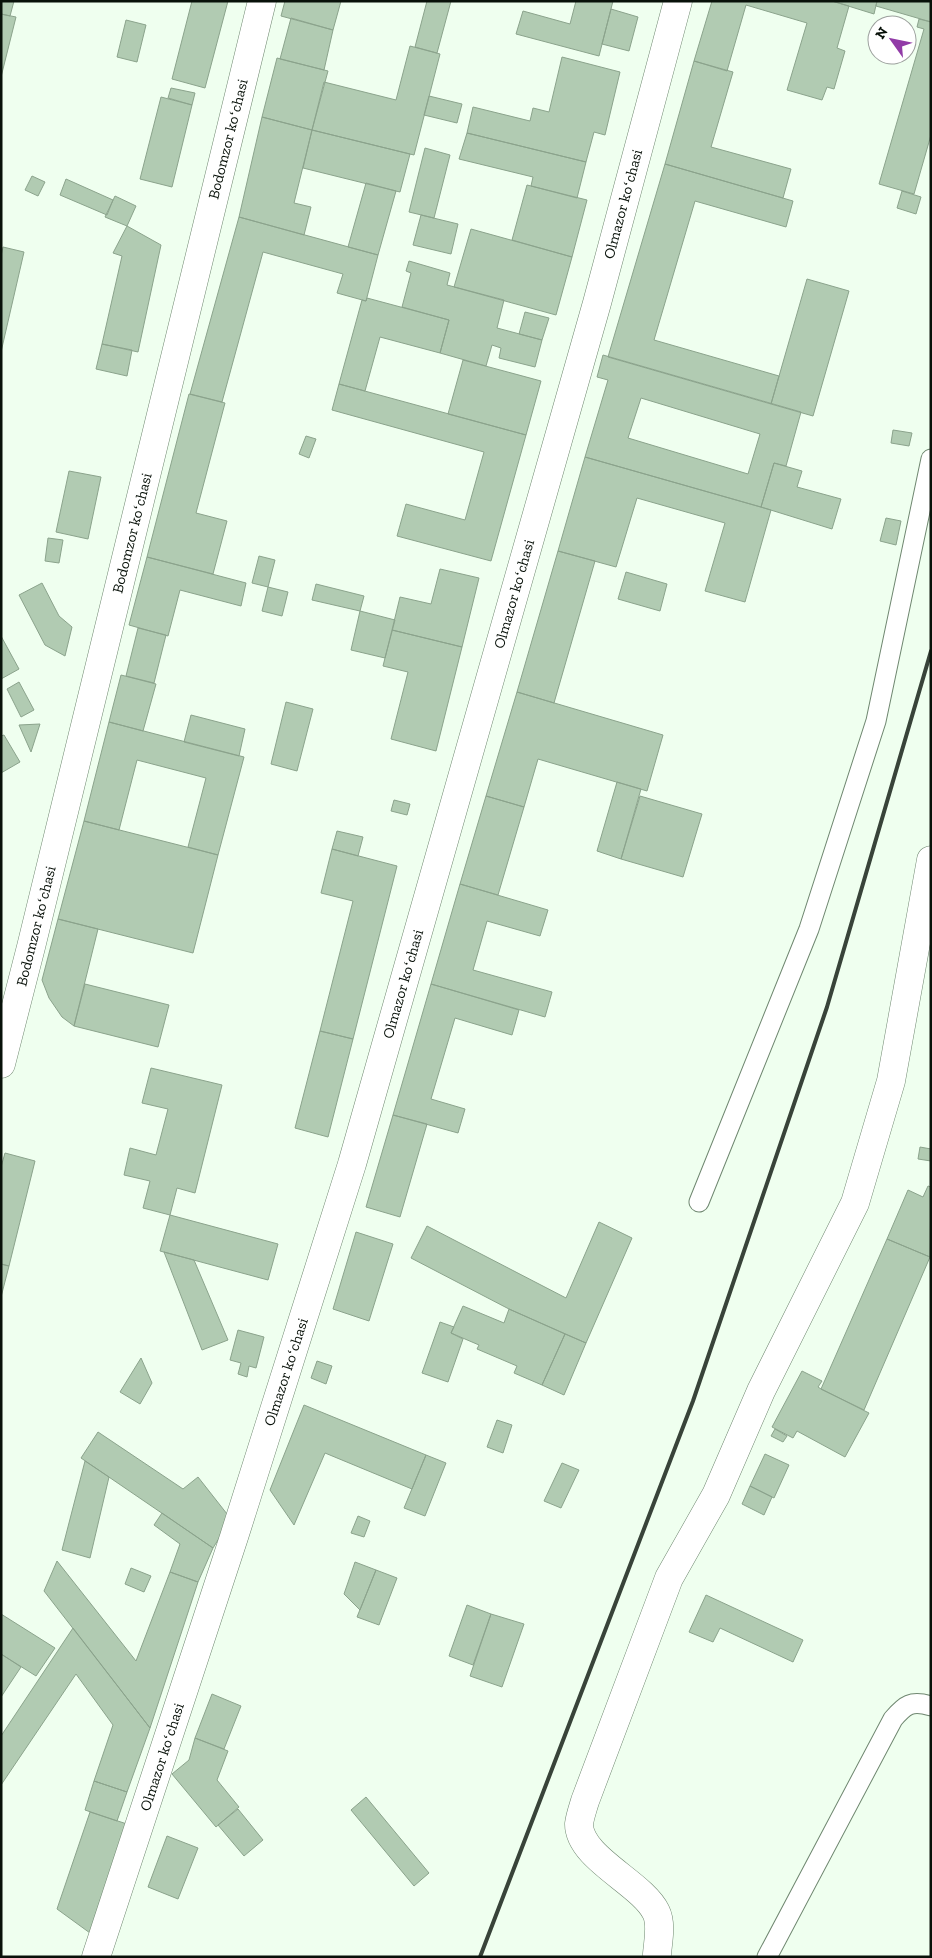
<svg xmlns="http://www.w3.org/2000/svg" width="932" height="1958" viewBox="0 0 932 1958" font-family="'Zilla Slab',serif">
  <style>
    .building { fill: #b1cbb2; stroke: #8ba38c; fill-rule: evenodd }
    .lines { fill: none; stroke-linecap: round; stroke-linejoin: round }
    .service-casing { stroke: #6f8770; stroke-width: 21 }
    .minor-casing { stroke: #6f8770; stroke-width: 29 }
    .service { stroke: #fff; stroke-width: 19 }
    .minor { stroke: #fff; stroke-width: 28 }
    .rail { stroke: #384339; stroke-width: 4 }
    .labels { text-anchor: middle; stroke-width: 4.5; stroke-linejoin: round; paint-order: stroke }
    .street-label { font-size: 15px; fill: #081109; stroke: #fff }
  </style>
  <rect width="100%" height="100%" fill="#efffef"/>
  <path class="building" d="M1,1H14L10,16L1,14Z
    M192,1H228L205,88L172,79Z
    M285,1H341L333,30L281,16Z
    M427,1H451L437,53L415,47Z
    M576,1H613L599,56L516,34L523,11L570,24Z
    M712,1H832L849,6L837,48L845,51L834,89L827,87L822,100L787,90L807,23L746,5L727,71L694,61Z
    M832,1H877L874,14Z
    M877,1H931V22L876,6Z
    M611,9L638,17L629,51L602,44Z
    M1,14L16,17L1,77Z
    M291,18L333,30L324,70L280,59Z
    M919,19L931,22V135L914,194L879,184L924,29L917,27Z
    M126,20L146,25L137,62L117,57Z
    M410,46L440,54L414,155L312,130L324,82L396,100Z
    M562,57L620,72L605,135L594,132L586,162L467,133L473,107L530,121L533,108L549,112Z
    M277,58L328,71L312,130L262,117Z
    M694,61L733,72L711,147L791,169L783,198L665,164Z
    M171,88L195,93L192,105L168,98Z
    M429,96L462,104L457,123L424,115Z
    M161,97L192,105L172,187L140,179Z
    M262,117L312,130L294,203L311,207L304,235L239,217Z
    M312,130L410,154L400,192L303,168Z
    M467,133L586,162L577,198L531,186L533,177L459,159Z
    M425,148L450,155L434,218L409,212Z
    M665,164L793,201L786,227L695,201L654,340L779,376L771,404L608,357Z
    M32,176L45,182L38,196L25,190Z
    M66,179L113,200L107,215L60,195Z
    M366,183L396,191L378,255L348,247Z
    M527,185L587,200L572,257L512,240Z
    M902,191L921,197L916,214L897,208Z
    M115,196L136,206L127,226L105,217Z
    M421,215L458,224L451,254L413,245Z
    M239,217L378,255L366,301L337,293L343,274L263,252L222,402L190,394Z
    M127,226L161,245L138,352L102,344L122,256L113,253Z
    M471,229L572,257L556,315L454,287Z
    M3,247L24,252L1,352V256Z
    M409,261L450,273L447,285L504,300L497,328L542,340L535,367L499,358L501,348L492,345L486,366L440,353L449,320L402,307L411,273L406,271Z
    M807,279L849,291L813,416L771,404Z
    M367,298L449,320L440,353L380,337L365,391L339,384L362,300L366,301Z
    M525,312L549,318L542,340L519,334Z
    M102,344L132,350L127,376L96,369Z
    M603,355L801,412L786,466L774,463L761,507L585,457L608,380L597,377ZM641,398L760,434L748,474L628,438Z
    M463,360L541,381L526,435L448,414Z
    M339,384L526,435L491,561L397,536L406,504L465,520L484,452L332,410Z
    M189,394L225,403L196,513L227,521L213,574L147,557Z
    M893,430L912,433L909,446L891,443Z
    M306,436L316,439L309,458L299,454Z
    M585,457L771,510L745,602L705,591L725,523L637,498L616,567L558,551Z
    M774,463L802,471L797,487L841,499L832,529L761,507Z
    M69,471L101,477L88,539L56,532Z
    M886,518L901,521L896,545L880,541Z
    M48,538L63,540L59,563L45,561Z
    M558,551L595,561L554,703L517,692Z
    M259,556L275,560L268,587L252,583Z
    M147,557L246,583L241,606L180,590L168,636L129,625Z
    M440,569L479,578L462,647L392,630L400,597L431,604Z
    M626,572L667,584L660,611L618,599Z
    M42,583L59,616L72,627L65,656L45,645L19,595Z
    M316,584L364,596L360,611L312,600Z
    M268,587L288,592L282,616L262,611Z
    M360,611L395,620L385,658L351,650Z
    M138,628L166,635L154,683L126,676Z
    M392,630L462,647L436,751L391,739L408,672L383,666Z
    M1,636L19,669L1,679Z
    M121,675L156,684L143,731L109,722Z
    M19,682L34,710L21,717L7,689Z
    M517,692L663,735L647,791L538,759L524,807L486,796Z
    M286,702L313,709L297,771L271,764Z
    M191,715L245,729L239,756L184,742Z
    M109,722L244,757L218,855L188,847L206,778L137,760L119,830L84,821Z
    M40,724L31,752L19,725Z
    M4,735L20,762L1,773V736Z
    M617,782L641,789L621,859L597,851Z
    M486,796L524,807L498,895L460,884Z
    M640,796L702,814L683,877L621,859Z
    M394,800L410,804L407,815L391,811Z
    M84,821L218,855L193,953L58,919Z
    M337,831L363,837L358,856L332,849Z
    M332,849L397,866L353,1039L320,1031L353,901L321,893Z
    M460,884L548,910L540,936L487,921L473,970L552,992L545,1017L431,984Z
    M58,919L98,929L74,1026L62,1017L49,998L42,980Z
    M85,984L169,1005L158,1047L74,1026Z
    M431,984L519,1010L512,1035L455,1018L431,1099L465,1109L458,1133L393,1115Z
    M320,1031L353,1039L328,1137L295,1128Z
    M151,1068L222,1085L195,1193L177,1188L170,1215L143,1208L150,1181L124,1175L130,1148L156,1155L168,1109L142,1103Z
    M393,1115L427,1124L400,1217L366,1207Z
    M920,1147L931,1149V1161L918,1159Z
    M5,1153L35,1161L9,1266L1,1264V1167Z
    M928,1186L931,1187L930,1257L887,1239L908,1190L923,1197Z
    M170,1215L278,1244L268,1280L160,1251Z
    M599,1222L632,1238L586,1343L509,1309L411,1258L427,1226L566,1298Z
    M356,1232L393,1244L369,1321L333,1309Z
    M887,1239L930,1257L864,1410L821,1389Z
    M164,1252L194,1260L228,1340L202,1350Z
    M1,1264L9,1266L1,1297Z
    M463,1306L504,1323L509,1309L565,1334L542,1385L514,1373L517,1366L477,1349L479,1345L451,1333Z
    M440,1322L454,1327L451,1333L463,1339L448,1382L422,1373Z
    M238,1330L264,1337L256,1368L249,1366L247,1377L238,1374L241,1363L230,1360Z
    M565,1334L586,1343L564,1395L542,1385Z
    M141,1358L152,1383L140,1404L120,1392Z
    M317,1361L332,1366L326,1384L311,1378Z
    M802,1371L822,1381L818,1387L821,1389L869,1413L845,1457L797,1431L793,1438L772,1427Z
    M304,1405L426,1455L412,1489L325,1453L294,1525L270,1490Z
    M497,1420L512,1425L503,1453L487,1447Z
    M775,1429L787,1436L783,1442L771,1436Z
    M98,1432L183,1489L198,1477L231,1519L213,1548L81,1458Z
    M765,1454L789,1465L774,1498L750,1486Z
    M426,1455L446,1463L425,1516L404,1508Z
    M85,1461L109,1477L90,1558L62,1550Z
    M562,1463L579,1470L561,1508L544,1501Z
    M750,1486L772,1497L764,1515L742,1504Z
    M162,1513L213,1548L198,1582L170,1572L180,1544L154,1525Z
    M358,1516L370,1521L364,1537L351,1533Z
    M57,1561L136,1661L170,1572L198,1582L150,1728L44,1591Z
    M355,1562L376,1570L360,1610L344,1594Z
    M131,1568L151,1576L144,1592L125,1584Z
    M376,1570L397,1578L379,1625L357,1617Z
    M706,1595L803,1640L793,1662L720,1628L713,1642L689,1632Z
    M467,1605L491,1614L473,1665L449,1656Z
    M1,1614L55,1648L36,1676L1,1654Z
    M491,1614L524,1624L502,1687L470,1676Z
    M73,1628L150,1728L127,1792L94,1781L113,1725L76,1674L1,1785V1736Z
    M1,1654L21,1667L1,1697Z
    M212,1694L241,1706L224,1749L195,1738Z
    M195,1738L228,1751L217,1780L239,1807L216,1827L172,1774L189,1760Z
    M94,1781L127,1792L117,1821L85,1810Z
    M366,1797L429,1873L414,1886L351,1810Z
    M238,1809L263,1840L244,1856L218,1825Z
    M90,1812L127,1824L90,1933L57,1909Z
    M167,1836L198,1848L178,1899L148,1887Z"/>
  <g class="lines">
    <g class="service-casing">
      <path id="service" d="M699,1202L809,929L876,721L931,459
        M767,1957L893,1719C905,1705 911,1700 931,1706"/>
    </g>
    <g class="minor-casing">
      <path id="minor" d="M1,1064L31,947L262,1
        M657,1954C658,1942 662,1924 656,1912C642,1883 579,1858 579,1824C580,1816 583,1808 585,1801L669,1578L716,1495L761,1391L855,1203L891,1081L931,860
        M96,1957L234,1537L352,1164L597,303L678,1"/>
    </g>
    <use href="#service" class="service"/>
    <use href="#minor" class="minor"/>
    <path class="rail" d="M480,1957L693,1401L827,1007L931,651"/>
  </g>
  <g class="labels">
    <g class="street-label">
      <text transform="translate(228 139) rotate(-76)" y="5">Bodomzor koʻchasi</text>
      <text transform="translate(623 204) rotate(-75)" y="5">Olmazor koʻchasi</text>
      <text transform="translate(132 533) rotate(-76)" y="5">Bodomzor koʻchasi</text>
      <text transform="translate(514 594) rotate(-74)" y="5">Olmazor koʻchasi</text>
      <text transform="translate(36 926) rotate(-76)" y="5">Bodomzor koʻchasi</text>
      <text transform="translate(403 984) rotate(-74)" y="5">Olmazor koʻchasi</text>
      <text transform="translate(286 1372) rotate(-72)" y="5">Olmazor koʻchasi</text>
      <text transform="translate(162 1757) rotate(-72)" y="5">Olmazor koʻchasi</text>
    </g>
  </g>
  <rect width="932" height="1958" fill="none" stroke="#081109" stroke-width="5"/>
  <g transform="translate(892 40) rotate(303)"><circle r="24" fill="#ffffff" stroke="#9ca09d"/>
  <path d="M0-4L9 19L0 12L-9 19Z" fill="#913ba7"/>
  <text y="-8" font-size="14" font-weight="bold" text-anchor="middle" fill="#081109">N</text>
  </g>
</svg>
